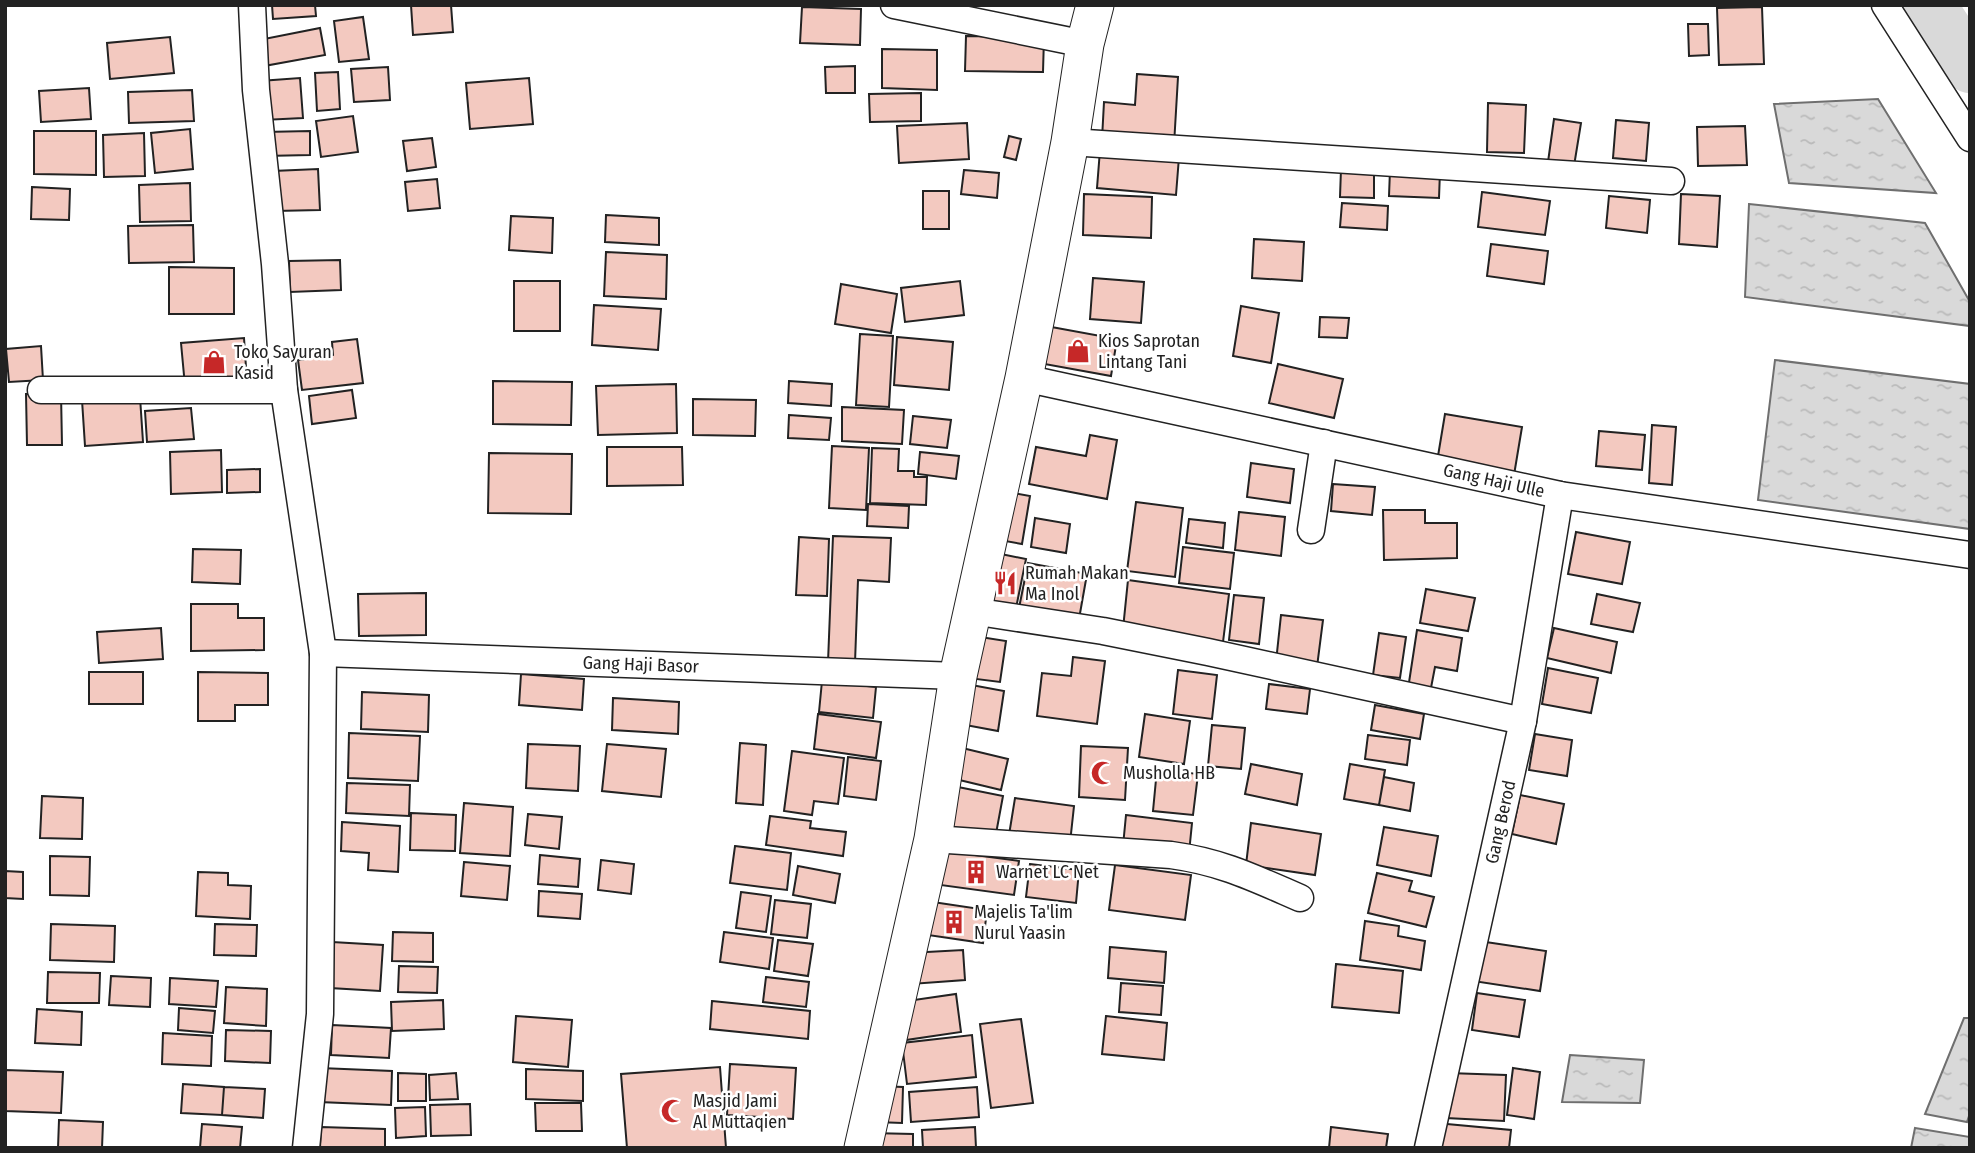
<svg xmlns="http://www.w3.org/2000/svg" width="1975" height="1153" viewBox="0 0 1975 1153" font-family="'Fira Sans Condensed',sans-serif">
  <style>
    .water { fill: url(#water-ripples); stroke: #6f6f6f; stroke-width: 2 }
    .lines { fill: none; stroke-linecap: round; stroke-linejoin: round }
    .river { stroke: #d9d9d9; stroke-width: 52 }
    .building { fill: #f3c9c0; stroke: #222; stroke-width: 2 }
    .street-casing { stroke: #222; stroke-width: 29 }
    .secondary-casing { stroke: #222; stroke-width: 39 }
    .street { stroke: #fff; stroke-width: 26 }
    .secondary { stroke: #fff; stroke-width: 37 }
    .labels { text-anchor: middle; stroke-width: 5; stroke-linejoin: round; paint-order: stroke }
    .poi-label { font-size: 18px; fill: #222; stroke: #fff; text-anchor: start }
    .street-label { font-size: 18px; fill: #222; stroke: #fff }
  </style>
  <defs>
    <pattern id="water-ripples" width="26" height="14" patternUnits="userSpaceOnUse" patternTransform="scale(1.75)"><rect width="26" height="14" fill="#d9d9d9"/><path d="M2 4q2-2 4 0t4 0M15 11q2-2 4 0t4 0" fill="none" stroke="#bababa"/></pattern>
  </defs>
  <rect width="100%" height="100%" fill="#fff"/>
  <path class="water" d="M1878,99L1936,193L1789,183L1774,104Z
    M1749,204L1925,223L1970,302V326L1745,297Z
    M1775,360L1970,384V529L1758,500Z
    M1964,1018H1970V1113L1967,1122L1925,1114Z
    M1570,1055L1644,1060L1640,1103L1562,1102Z
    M1915,1128L1970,1137V1148H1911Z"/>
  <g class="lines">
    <path class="river" d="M1930,5L1970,67"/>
  </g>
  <path class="building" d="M272,5H315L316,16L273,19Z
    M411,5H451L453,32L413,35Z
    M802,7L861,9L860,45L800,43Z
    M1762,7L1764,64L1719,65L1717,8Z
    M363,17L369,59L339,62L334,21Z
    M1688,24H1708L1709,55L1689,56Z
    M320,28L325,55L264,66L259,40Z
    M966,36L1044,37L1043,72L965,71Z
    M170,37L174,73L110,79L107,43Z
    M882,49L937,50V90L882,88Z
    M855,66V93H826L825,67Z
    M388,67L390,100L354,102L351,69Z
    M338,72L340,109L317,111L315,73Z
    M1137,74L1178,77L1174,145L1102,139L1104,102L1135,105Z
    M300,78L303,118L263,120L260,81Z
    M529,78L533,124L470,129L466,83Z
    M89,88L91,119L41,122L39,91Z
    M192,90L194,121L129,123L128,92Z
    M921,93V121L870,122L869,94Z
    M1488,103L1526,105L1524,153L1487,152Z
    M353,116L358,152L321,157L316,121Z
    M1554,119L1581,123L1574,166L1548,162Z
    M1616,120L1649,123L1646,161L1613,158Z
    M967,123L969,159L899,163L897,126Z
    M1745,126L1747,165L1698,166L1697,127Z
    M190,129L193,169L155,173L151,133Z
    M34,131H96V175L34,174Z
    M310,131V155L264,156V132Z
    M144,133L145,176L104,177L103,135Z
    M1009,136L1021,139L1016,160L1004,157Z
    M432,138L436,167L407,171L403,141Z
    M1100,150L1179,157L1176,195L1097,188Z
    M318,169L320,210L275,211L273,171Z
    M1341,169L1374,170V198L1340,197Z
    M964,170L999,173L997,198L961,194Z
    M1390,170L1440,171L1439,198L1389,196Z
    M437,179L440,208L408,211L405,182Z
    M190,183L191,221L140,222L139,185Z
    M32,187L70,189L69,220L31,219Z
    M923,191H949V229H923Z
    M1482,192L1550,201L1545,235L1478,227Z
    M1084,194L1152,197L1151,238L1083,235Z
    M1681,194L1720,196L1717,247L1679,244Z
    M1609,196L1650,200L1647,233L1606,228Z
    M1342,203L1388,206L1387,230L1340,227Z
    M606,215L659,218V245L605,242Z
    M511,216L553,218L552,253L509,250Z
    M193,225L194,262L129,263L128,226Z
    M1254,239L1304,242L1302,281L1252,278Z
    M1491,244L1548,251L1544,284L1487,276Z
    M606,252L667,255L666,299L604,296Z
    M340,260L341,290L290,292L289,261Z
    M169,267L234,268V314H169Z
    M1093,278L1144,282L1141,323L1090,319Z
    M514,281H560V331H514Z
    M960,281L964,315L905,322L901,288Z
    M841,284L897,294L891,333L835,324Z
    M594,305L661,309L658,350L592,345Z
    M1241,306L1279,313L1271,363L1233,356Z
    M1320,317L1349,318L1347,338L1319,337Z
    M1046,326L1117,339L1111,376L1039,363Z
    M860,334L893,336L889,407L856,405Z
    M897,337L953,342L949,390L894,385Z
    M244,338L247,382L185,386L181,343Z
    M357,339L363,383L302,390L298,360L333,355L332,342Z
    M41,346L43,380L9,382L6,349Z
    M1278,364L1343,379L1334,418L1269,403Z
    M493,381L572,382L571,425L493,424Z
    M789,381L832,384L831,406L788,403Z
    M676,384L677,433L598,435L596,386Z
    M352,390L356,418L312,424L309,396Z
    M61,393L62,445H27L26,394Z
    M140,397L143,442L85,446L82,400Z
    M693,399L756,400L755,436L693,435Z
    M842,407L904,410L902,444L842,441Z
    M191,408L194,439L147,442L145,411Z
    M1445,414L1522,427L1514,475L1437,462Z
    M789,415L831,418L829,440L788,438Z
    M913,416L951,420L947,448L910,444Z
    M1652,425L1676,427L1672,485L1649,483Z
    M1599,431L1645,435L1642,470L1596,466Z
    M1090,435L1117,440L1107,499L1029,484L1036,447L1086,456Z
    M832,446L869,448L866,510L829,508Z
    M607,447H682L683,485L607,486Z
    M872,448L899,449L898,471H914V477H927L926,505L870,503Z
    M221,450L222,492L171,494L170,452Z
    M920,452L959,456L956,479L918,474Z
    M489,453L572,454L571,514L488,513Z
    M1251,463L1294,469L1290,503L1247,497Z
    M260,469V492L227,493V470Z
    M1333,484L1375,487L1372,515L1331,511Z
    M1002,491L1030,496L1022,544L994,539Z
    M1136,502L1183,508L1175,577L1127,571Z
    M868,504L909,506L908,528L867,526Z
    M1383,510H1425V523H1457V558L1384,560Z
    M1239,512L1285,517L1281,556L1235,550Z
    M1035,518L1070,524L1066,553L1031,547Z
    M1189,519L1225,523L1223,548L1186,543Z
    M1576,532L1630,542L1622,584L1568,574Z
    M833,536L891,538L889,582L858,580L855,663L828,662Z
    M799,537L829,539L827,596L796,595Z
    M1183,547L1234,553L1230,589L1179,583Z
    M193,549L241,550L240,584L192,582Z
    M996,553L1026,559L1015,613L985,607Z
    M1028,563L1087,574L1079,619L1019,608Z
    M1128,580L1229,594L1223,642L1123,629Z
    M1426,589L1475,598L1468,631L1420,623Z
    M426,593V635L359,636L358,594Z
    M1597,594L1640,603L1633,632L1591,624Z
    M1234,595L1264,598L1259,644L1229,640Z
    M191,604H238V618H264V650L191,651Z
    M1281,615L1323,620L1317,667L1276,662Z
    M161,628L163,659L99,663L97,632Z
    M1554,628L1617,642L1611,673L1547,658Z
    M1417,630L1462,638L1457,671L1435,667L1430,693L1408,689Z
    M1379,633L1406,637L1400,678L1373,675Z
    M974,636L1006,641L1000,682L968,678Z
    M1073,657L1105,661L1097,724L1037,716L1042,673L1071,676Z
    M1548,668L1598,678L1591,713L1542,704Z
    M1178,670L1217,675L1212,719L1173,714Z
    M89,672H143V704H89Z
    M198,672L268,673V705H235V721H198Z
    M521,674L584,679L582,710L519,705Z
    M822,681L876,687L873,718L819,712Z
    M966,684L1004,691L998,731L960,724Z
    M1269,684L1310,689L1307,714L1266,709Z
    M362,692L429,695L428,732L361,729Z
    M613,698L679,702L678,734L612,730Z
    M1375,705L1424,714L1420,739L1371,730Z
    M818,714L881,722L876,758L814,749Z
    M1145,714L1190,721L1184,764L1139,757Z
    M1212,725L1245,728L1241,769L1208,766Z
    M349,733L420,736L418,781L348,778Z
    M1535,734L1572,740L1567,776L1529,770Z
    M1368,735L1410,740L1407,765L1365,759Z
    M740,743L766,745L763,805L736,803Z
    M528,744L580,746L578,791L526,788Z
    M607,744L666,749L661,797L602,791Z
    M1081,746L1128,748L1125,800L1079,797Z
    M958,747L1008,759L1001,790L951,778Z
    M792,751L844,758L838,804L814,801L812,815L784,811Z
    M848,757L881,761L876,800L844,796Z
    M1251,764L1302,774L1297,805L1245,794Z
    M1350,764L1385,770L1379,805L1344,799Z
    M1157,769L1198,774L1193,815L1153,811Z
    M1384,777L1414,783L1410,811L1379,805Z
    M347,783L410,785L409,816L346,813Z
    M953,786L1003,796L995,839L945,830Z
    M1520,795L1564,804L1556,844L1512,834Z
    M42,796L83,798L82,839L40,838Z
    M1015,798L1074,806L1070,843L1009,835Z
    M464,803L513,807L510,856L460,853Z
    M411,813L456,815L455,851L410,850Z
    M528,814L562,817L559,849L525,845Z
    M1126,815L1192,823L1189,853L1123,846Z
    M770,816L811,821L810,828L846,832L843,856L766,845Z
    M342,822L400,826L398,872L368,870L369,853L341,851Z
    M1251,823L1321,834L1315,875L1246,865Z
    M1384,827L1438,836L1431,876L1377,865Z
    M735,846L791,853L787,890L730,883Z
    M937,850L1019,861L1014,895L933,884Z
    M540,855L580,859L578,887L538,884Z
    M50,856L90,857L89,896L50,895Z
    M601,860L634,864L631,894L598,890Z
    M464,862L510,866L507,900L461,896Z
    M1030,864L1079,870L1076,903L1026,897Z
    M1115,865L1191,875L1185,920L1109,910Z
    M798,866L840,874L835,903L793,895Z
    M5,871L23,872V899L5,898Z
    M198,872L228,873V885L251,886L250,919L196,916Z
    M1377,873L1412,881L1409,891L1434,897L1426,927L1368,913Z
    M539,891L582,894L580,919L538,916Z
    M741,892L771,896L766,932L736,928Z
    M775,900L811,904L807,938L771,934Z
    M926,901L987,910L983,943L921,934Z
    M1365,921L1399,926L1398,936L1425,941L1421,970L1360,960Z
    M51,924L115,926L114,962L50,960Z
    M215,924L257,925L256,956L214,955Z
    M393,932L433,933V962L392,961Z
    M724,932L773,938L769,969L720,962Z
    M778,940L813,944L808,976L774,971Z
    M1479,941L1546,951L1540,991L1473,981Z
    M332,942L383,945L380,991L330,988Z
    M1110,947L1166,952L1164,983L1108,978Z
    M963,950L965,980L911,984L909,953Z
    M1336,964L1403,971L1399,1013L1332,1007Z
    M399,966L438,967L437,993L398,992Z
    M48,972L100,973L99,1003H47Z
    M111,976L151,978L150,1007L109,1005Z
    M766,977L809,982L806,1007L763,1002Z
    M170,978L218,981L216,1007L169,1004Z
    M1121,983L1163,986L1161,1015L1119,1012Z
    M226,987L267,989L266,1026L224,1023Z
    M1477,993L1525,1000L1519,1037L1472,1030Z
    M956,994L961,1032L906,1040L900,1002Z
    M443,1000L444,1029L392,1031L391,1002Z
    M712,1001L810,1011L808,1039L710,1029Z
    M179,1008L215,1011L213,1033L178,1030Z
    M37,1009L82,1012L81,1045L35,1043Z
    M516,1016L572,1020L568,1067L513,1062Z
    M1106,1016L1167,1023L1164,1060L1102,1054Z
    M1021,1019L1033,1103L991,1108L980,1024Z
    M332,1025L391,1028L389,1058L331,1055Z
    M226,1030L271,1031L270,1063L225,1061Z
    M163,1033L212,1036L211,1066L162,1064Z
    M972,1035L976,1077L907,1084L902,1043Z
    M730,1064L796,1068L793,1119L727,1115Z
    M720,1067L726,1148H627L621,1074Z
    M320,1068L392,1071L391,1105L319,1102Z
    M1513,1068L1540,1072L1534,1119L1507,1115Z
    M526,1069L583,1071V1101L526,1099Z
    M5,1070L63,1072L61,1113L5,1111Z
    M398,1073L426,1074V1101H398Z
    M456,1073L458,1099L430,1100L429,1075Z
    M1448,1073L1506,1075L1504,1121L1446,1118Z
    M183,1084L224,1087L222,1115L181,1113Z
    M878,1086L903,1087L902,1123L876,1122Z
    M224,1087L265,1089L263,1118L222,1115Z
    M977,1087L979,1117L911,1122L909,1092Z
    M535,1103H581L582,1131H536Z
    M470,1104L471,1135L431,1136L430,1105Z
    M425,1107L426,1136L396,1138L395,1108Z
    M59,1120L103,1122L102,1148H58Z
    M1436,1123L1511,1130L1509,1148H1434Z
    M202,1124L242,1127L240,1148H200Z
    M321,1127L385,1129V1148H320Z
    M975,1127L976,1148H923L922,1130Z
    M1331,1127L1388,1134L1386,1148H1329Z
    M870,1133L913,1134V1148H870Z"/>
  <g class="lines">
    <g class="street-casing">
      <g id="street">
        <path d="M252,5L256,90L275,264L284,390L323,653L320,1014L306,1148"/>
        <path d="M894,5L1085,44"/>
        <path d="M1885,5L1970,138"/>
        <path d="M1070,142L1671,181"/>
        <path id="s1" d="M1024,378L1560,495L1970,555"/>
        <path d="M41,390H284"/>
        <path d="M1311,530L1324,443"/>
        <path d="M972,611L1103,631L1208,652L1523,721"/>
        <path id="s2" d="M323,653L958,676"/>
        <path d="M933,839L1171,855C1222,862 1254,878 1300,898"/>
        <path id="s3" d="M1428,1148L1523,721L1560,495"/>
      </g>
    </g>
    <g class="secondary-casing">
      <path id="secondary" d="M863,1148L933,839L958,676L1024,378L1070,142L1085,44L1095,5"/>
    </g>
    <use href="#street" class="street"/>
    <use href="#secondary" class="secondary"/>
  </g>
  <defs>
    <g id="shop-bare" transform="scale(1.89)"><path d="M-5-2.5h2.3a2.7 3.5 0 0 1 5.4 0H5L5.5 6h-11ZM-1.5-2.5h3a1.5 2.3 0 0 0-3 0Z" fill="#c62828" stroke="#fff" stroke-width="2.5" paint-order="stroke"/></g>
    <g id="restaurant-bare" transform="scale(1.89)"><path d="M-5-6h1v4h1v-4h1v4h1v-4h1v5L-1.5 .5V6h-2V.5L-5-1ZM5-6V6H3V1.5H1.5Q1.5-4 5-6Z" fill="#c62828" stroke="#fff" stroke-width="2.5" paint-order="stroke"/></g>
    <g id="mosque-bare" transform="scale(1.89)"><path d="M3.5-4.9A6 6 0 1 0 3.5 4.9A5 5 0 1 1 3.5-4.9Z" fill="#c62828" stroke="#fff" stroke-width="2.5" paint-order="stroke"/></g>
    <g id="building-bare" transform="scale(1.89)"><path d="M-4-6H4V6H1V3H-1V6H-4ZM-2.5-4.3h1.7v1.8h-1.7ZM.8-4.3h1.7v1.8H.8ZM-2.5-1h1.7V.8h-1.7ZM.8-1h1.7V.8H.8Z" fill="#c62828" stroke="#fff" stroke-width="2.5" paint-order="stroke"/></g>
  </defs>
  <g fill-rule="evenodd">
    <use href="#shop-bare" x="1078" y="351"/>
    <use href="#shop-bare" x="214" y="362"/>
    <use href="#restaurant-bare" x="1005" y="583"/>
    <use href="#mosque-bare" x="1103" y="773"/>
    <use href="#building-bare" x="976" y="872"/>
    <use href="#building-bare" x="954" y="922"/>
    <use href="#mosque-bare" x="673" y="1111"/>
  </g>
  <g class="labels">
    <g class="poi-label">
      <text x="1098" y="347">Kios Saprotan<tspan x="1098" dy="21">Lintang Tani</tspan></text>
      <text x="234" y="358">Toko Sayuran<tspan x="234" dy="21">Kasid</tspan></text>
      <text x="1025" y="579">Rumah Makan<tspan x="1025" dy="21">Ma Inol</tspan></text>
      <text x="1123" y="779">Musholla HB</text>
      <text x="996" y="878">Warnet LC Net</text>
      <text x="974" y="918">Majelis Ta'lim<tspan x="974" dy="21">Nurul Yaasin</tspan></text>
      <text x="693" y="1107">Masjid Jami<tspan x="693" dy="21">Al Muttaqien</tspan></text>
    </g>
    <g class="street-label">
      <text dy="6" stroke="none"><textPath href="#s1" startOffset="481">Gang Haji Ulle</textPath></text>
      <text dy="6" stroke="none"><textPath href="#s2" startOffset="318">Gang Haji Basor</textPath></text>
      <text dy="6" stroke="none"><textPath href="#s3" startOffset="334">Gang Berod</textPath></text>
    </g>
  </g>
  <rect width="1975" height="1153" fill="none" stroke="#222222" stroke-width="14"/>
</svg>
